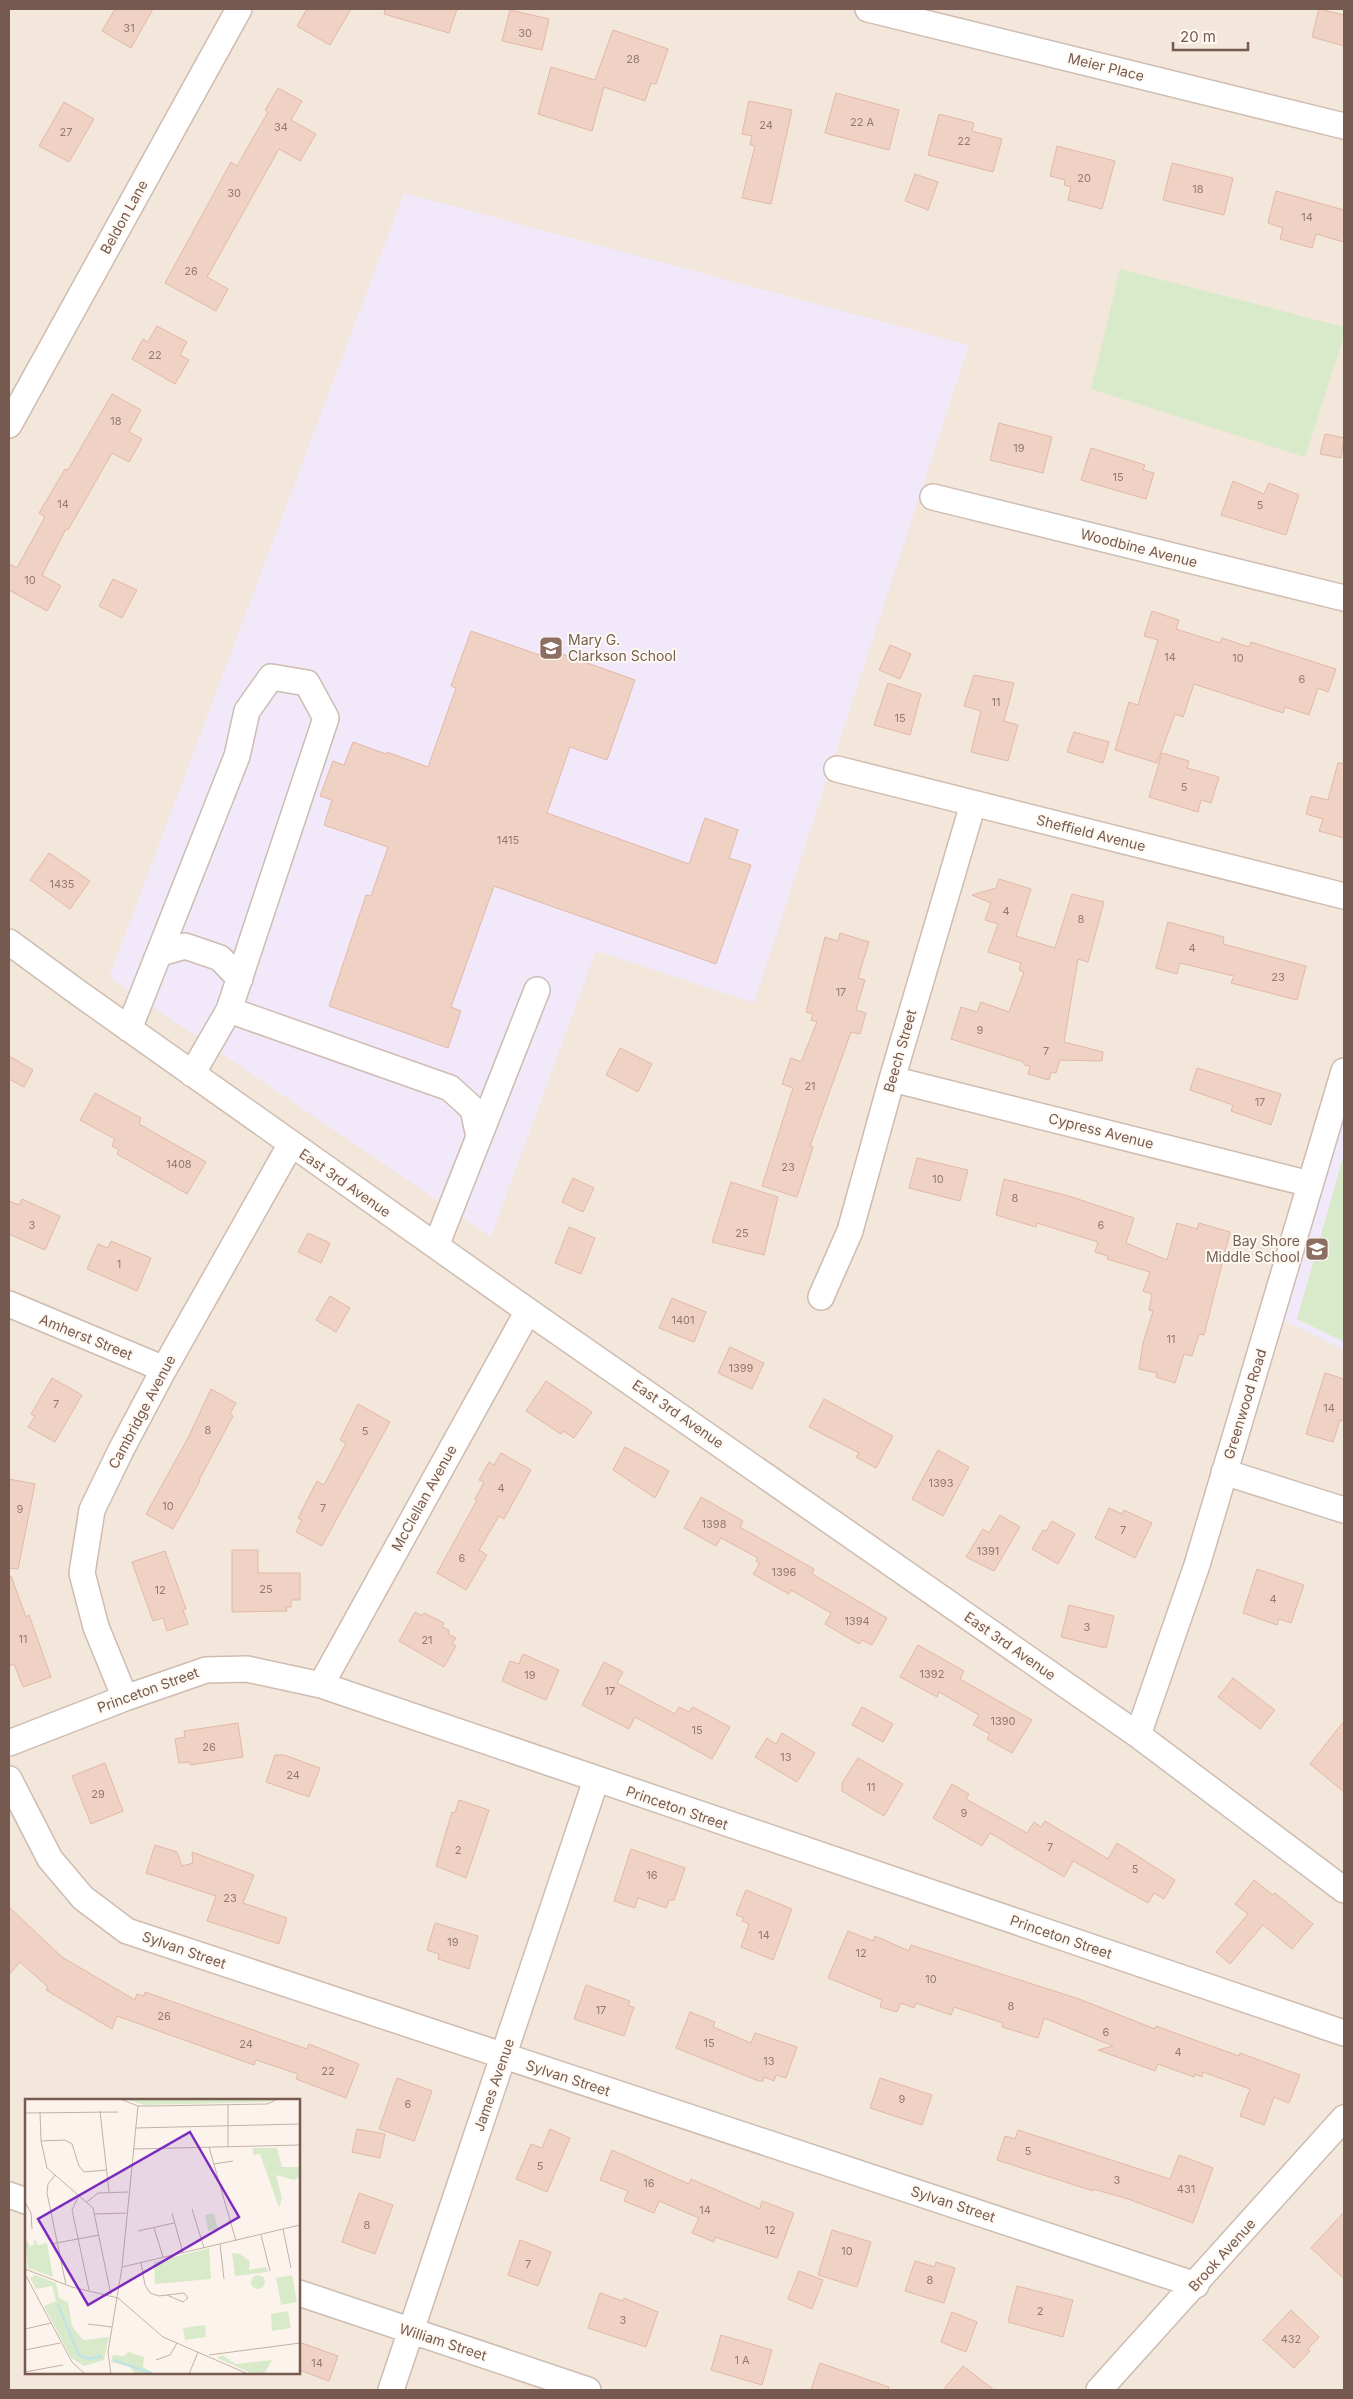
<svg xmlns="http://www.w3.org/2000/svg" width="1353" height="2399" viewBox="0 0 1353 2399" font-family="Inter,sans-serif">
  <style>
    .residential { fill: #f3e6da; fill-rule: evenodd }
    .education { fill: #f1e8f9 }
    .green { fill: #d9eaca }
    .building { fill: #f0d2c5; stroke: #e2b8a6 }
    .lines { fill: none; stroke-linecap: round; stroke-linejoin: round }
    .minor-casing { stroke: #cebcb1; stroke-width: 28 }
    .minor { stroke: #fff; stroke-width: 25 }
    .labels { text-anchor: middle; stroke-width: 4; stroke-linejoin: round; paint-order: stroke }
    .number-label { font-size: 11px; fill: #95786c }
    .street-label { font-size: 14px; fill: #775a4f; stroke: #fef9f2 }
    .education-label { font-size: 14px; fill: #785e54; stroke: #fef9f2; text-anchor: start }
    .inset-river { fill: none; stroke: #c0e3e5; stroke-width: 2.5 }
    .inset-road { fill: none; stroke: #c3b1a8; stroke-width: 1 }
    .view { fill: #7b2cbf; fill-opacity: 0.15; stroke: #7b2cbf; stroke-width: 2.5 }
    .inset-edge { fill: none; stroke: #775a4f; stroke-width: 2.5 }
  </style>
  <rect width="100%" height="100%" fill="#fcf4ec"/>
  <path class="residential" d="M9,9H1344V2390H9ZM26,2100H299V2373H26Z"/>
  <path class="education" d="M404,193L969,345L754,1003L596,951L491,1237L109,977Z
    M1344,1071V1350L1271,1315Z"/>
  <path class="green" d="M1120,269L1344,327V336L1305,457L1091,389Z
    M1344,1154V1342L1297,1319Z"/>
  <path class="building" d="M115,9H153L131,48L102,31Z
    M307,9H351L330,45L297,26Z
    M385,9H457L449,33L384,14Z
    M1319,9L1344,15V46L1312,37Z
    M510,10L549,19L542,50L502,41Z
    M613,30L668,49L656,84L651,83L645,101L604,87L592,131L538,114L551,67L595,80Z
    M278,88L302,101L291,120L316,134L300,161L279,149L207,277L228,289L216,311L165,283L231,162L237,166L268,112L265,110Z
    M836,93L899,110L889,150L825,133Z
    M749,101L792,110L771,204L742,198L755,146L750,145L752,136L742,134Z
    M64,102L94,119L69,162L39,146Z
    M939,114L974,123L972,131L1002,139L993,172L928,155Z
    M1057,146L1115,161L1102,209L1068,200L1071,187L1064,185L1065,180L1050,176Z
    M1172,163L1233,178L1224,215L1163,200Z
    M915,174L938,182L928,210L905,201Z
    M1276,191L1344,210V242L1316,234L1312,248L1280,239L1283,228L1268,223Z
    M157,326L187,342L180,355L189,360L175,384L132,359L143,339L148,342Z
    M112,394L141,410L129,432L142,439L129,462L112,453L68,530L66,529L42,575L61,586L47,611L9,590V564L17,568L45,517L39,513L65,469L68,470Z
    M999,423L1052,437L1043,473L990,460Z
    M1325,434L1344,438L1341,458L1320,454Z
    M1091,448L1145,465L1143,470L1154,473L1146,499L1081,480Z
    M1233,481L1264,494L1269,483L1299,495L1286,535L1221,515Z
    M113,579L137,590L122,618L99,606Z
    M1152,611L1179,620L1176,629L1220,643L1222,638L1249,647L1251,642L1336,669L1328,692L1318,688L1309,715L1285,707L1283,713L1194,684L1183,717L1175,714L1157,763L1115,750L1129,702L1138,705L1158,640L1144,636Z
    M471,631L548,658L551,650L635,680L607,760L570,747L547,813L689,864L705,818L738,830L729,858L751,865L716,964L494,886L451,1007L461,1011L448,1048L329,1006L366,895L371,896L388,847L324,825L332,800L320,796L333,761L344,765L353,742L386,754L387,752L428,767L456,688L451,686Z
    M890,645L911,654L900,679L879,670Z
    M974,675L1014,683L1004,721L1018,725L1008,761L971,752L981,711L964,706Z
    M888,683L921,694L910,735L874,725Z
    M1074,732L1109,742L1103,763L1067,752Z
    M1162,753L1189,761L1187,768L1219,777L1211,803L1201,800L1198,812L1149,797Z
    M1338,763H1344V838L1319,831L1323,819L1306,814L1311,796L1328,800Z
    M49,853L90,881L70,909L30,880Z
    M999,879L1031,889L1016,936L1055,948L1072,894L1104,902L1088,962L1078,959L1064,1042L1103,1052L1102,1061L1060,1060L1056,1073L1051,1072L1049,1080L1028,1074L1030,1066L1024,1065V1062L951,1039L961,1007L977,1012L981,1002L1009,1012L1024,972L1019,970L1021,963L988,952L998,924L985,920L991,903L972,895L996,888Z
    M1168,922L1224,937L1223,944L1306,966L1297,1000L1231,983L1234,976L1180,963L1177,974L1156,968Z
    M840,933L869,942L858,978L865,980L856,1010L866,1013L860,1034L851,1032L810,1146L813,1147L797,1197L762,1186L793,1088L782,1084L791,1058L801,1062L817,1022L811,1020L813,1014L806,1012L825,937L838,941Z
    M620,1048L652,1064L638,1092L606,1075Z
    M9,1056L33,1070L24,1087L9,1079Z
    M1197,1068L1281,1094L1271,1125L1231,1111L1233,1105L1190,1090Z
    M95,1093L141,1118L139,1124L206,1162L187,1194L117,1154L119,1150L112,1146L115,1139L80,1120Z
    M917,1158L968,1170L960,1201L909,1188Z
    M573,1178L594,1188L583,1212L562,1202Z
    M1004,1179L1072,1197L1134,1218L1126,1243L1167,1260L1177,1223L1197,1229L1199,1223L1230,1232L1204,1335L1199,1334L1192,1356L1184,1354L1175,1383L1156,1377L1157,1373L1139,1369L1143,1343L1153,1311L1149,1310L1152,1294L1143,1291L1150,1272L1107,1259L1108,1256L1095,1252L1098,1242L1037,1223L1036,1227L996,1215Z
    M731,1182L778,1197L764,1255L712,1242Z
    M22,1199L60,1216L45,1250L9,1234V1201L19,1205Z
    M569,1227L595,1238L581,1274L555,1263Z
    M308,1233L330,1243L321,1263L298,1252Z
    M111,1241L151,1258L137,1291L87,1269L98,1244L108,1248Z
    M330,1296L350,1308L336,1332L316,1320Z
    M672,1298L706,1312L694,1342L659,1328Z
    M730,1347L764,1363L752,1389L718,1373Z
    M1325,1373L1344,1379V1421L1340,1420L1333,1442L1306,1434Z
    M52,1378L82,1395L55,1442L28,1427L35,1416L31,1414Z
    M546,1381L592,1412L574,1438L563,1431L561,1434L526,1411Z
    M211,1389L236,1403L230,1414L233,1416L199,1480L200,1481L173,1529L146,1514L188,1438Z
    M824,1399L893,1436L876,1468L856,1457L859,1453L809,1427Z
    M358,1404L390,1422L322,1546L296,1532L302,1520L298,1518L317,1481L324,1485L346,1443L340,1440Z
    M625,1447L669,1471L655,1498L613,1470Z
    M938,1450L969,1467L943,1516L912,1499Z
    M501,1453L531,1470L504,1519L499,1516L479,1550L487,1555L466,1590L437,1573L477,1500L475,1499L484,1482L479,1480L489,1462L494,1465Z
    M9,1479L35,1484L18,1569L9,1568Z
    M701,1497L743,1521L740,1527L814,1569L812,1574L887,1618L872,1645L862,1640L859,1644L825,1624L831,1613L791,1590L789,1594L753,1574L760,1563L756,1561L758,1558L721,1538L716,1546L684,1528Z
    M1109,1508L1122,1514L1124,1510L1152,1523L1135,1558L1095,1538Z
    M1000,1515L1020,1527L994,1571L966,1557L983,1529L989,1533Z
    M1052,1521L1075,1534L1058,1564L1032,1549L1043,1530L1046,1531Z
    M232,1550H258V1573H300V1600H291V1607H286L287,1611L232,1612Z
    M165,1551L186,1609L183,1610L188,1624L167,1631L163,1618L153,1621L132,1562Z
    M1257,1569L1304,1585L1291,1623L1279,1619L1277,1625L1243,1613Z
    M11,1576L26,1617L29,1615L51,1677L23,1687L14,1664L9,1666V1577Z
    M1069,1605L1114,1616L1106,1648L1061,1637Z
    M415,1612L422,1616L424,1613L444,1623L442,1627L449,1630L448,1634L456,1638L452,1644L456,1646L444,1667L399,1641Z
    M918,1645L964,1671L960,1679L1032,1720L1012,1753L987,1739L990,1734L973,1725L979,1715L939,1692L937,1697L900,1677Z
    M523,1654L559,1670L546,1700L502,1681L510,1661L519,1664Z
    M604,1662L623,1672L617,1683L675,1714L679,1707L689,1712L693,1707L730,1727L712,1759L635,1717L629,1729L582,1705Z
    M1233,1678L1275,1710L1260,1729L1218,1697Z
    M862,1707L893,1724L883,1742L852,1725Z
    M1344,1721V1792L1310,1764Z
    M238,1723L243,1757L190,1765V1762L179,1763L175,1739L185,1737L184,1731Z
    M782,1733L815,1753L797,1782L755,1757L767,1738L776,1744Z
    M275,1755H284L320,1768L309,1797L266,1782Z
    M858,1758L903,1784L884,1816L842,1791V1783Z
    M105,1763L123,1811L91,1824L72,1776Z
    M952,1784L969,1794L966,1799L1027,1833L1034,1822L1041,1827L1045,1821L1108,1859L1117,1843L1175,1880L1164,1899L1154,1893L1148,1903L1073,1861L1064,1877L990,1833L982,1846L933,1818Z
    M459,1800L489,1810L466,1878L436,1866L452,1812L455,1813Z
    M155,1845L177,1852L182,1866L193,1863L192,1852L254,1875L243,1903L287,1918L279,1944L207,1921L216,1896L146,1873Z
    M631,1849L685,1868L674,1900H669L666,1908L638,1898L635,1908L614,1901Z
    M1254,1880L1273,1895L1275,1893L1313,1924L1292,1949L1263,1925L1230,1964L1216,1952L1248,1914L1235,1904Z
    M746,1890L792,1909L773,1960L741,1947L749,1924L742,1921L744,1918L736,1915Z
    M9,1907L62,1957L135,2000L137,1994L144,1996L145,1992L307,2049L309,2044L359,2064L346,2098L296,2079L298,2074L256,2060L254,2065L117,2016L112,2029L46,1990L48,1987L20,1962L9,1975Z
    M435,1923L478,1936L469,1969L438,1959L439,1954L427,1950Z
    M848,1931L873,1941L875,1936L909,1951L911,1945L1079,1999L1155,2029L1156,2026L1239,2056L1240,2053L1300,2075L1289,2103L1274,2097L1264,2125L1240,2116L1250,2089L1203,2072L1202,2077L1195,2074L1194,2077L1158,2064L1155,2071L1098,2050L1113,2046L1044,2018L1038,2038L1002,2027L1003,2023L954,2007L951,2015L916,2003L914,2008L901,2003L897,2012L880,2007L882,2000L828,1978Z
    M586,1985L630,2001L628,2006L634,2007L624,2036L574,2019Z
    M690,2012L715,2022L713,2027L751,2043L755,2033L797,2047L786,2078L776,2075L774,2081L764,2077L763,2081H759L676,2048Z
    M397,2078L432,2091L414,2141L379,2129Z
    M880,2078L932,2095L922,2125L870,2108Z
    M357,2129L385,2134L380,2158L352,2152Z
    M550,2129L570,2138L547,2192L516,2179L531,2144L542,2148Z
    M1018,2130L1170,2179L1179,2155L1213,2168L1193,2223L1128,2199L1093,2189V2191L997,2160L1005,2136L1015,2139Z
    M612,2150L689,2184L691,2179L760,2209L762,2201L794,2213L777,2258L715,2237L714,2242L692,2233L699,2218L659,2201L654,2213L624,2201L628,2191L600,2180Z
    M359,2193L393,2205L375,2254L342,2242Z
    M1344,2212V2279L1311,2248Z
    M832,2230L871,2242L857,2287L818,2275Z
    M520,2240L551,2252L538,2286L508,2275Z
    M915,2261L935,2267L936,2262L955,2268L944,2303L905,2291Z
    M799,2271L823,2280L812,2309L788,2299Z
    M1017,2286L1073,2300L1063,2337L1008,2322Z
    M600,2293L623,2301L624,2298L658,2312L646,2347L588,2328Z
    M1291,2310L1319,2337L1308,2349L1310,2351L1294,2368L1263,2340Z
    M952,2312L977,2322L966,2352L941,2342Z
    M721,2335L772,2350L762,2385L711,2370Z
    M299,2342L338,2356L329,2381L299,2370Z
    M820,2363L889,2387L888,2390H811Z
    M963,2366L994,2390H943Z"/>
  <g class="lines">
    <g class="minor-casing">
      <path id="minor" d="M868,9L1344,126
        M9,425L239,9
        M933,497L1344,598
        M837,769L1344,896
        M9,942L80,994L528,1311L1138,1735L1344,1890
        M161,953L185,946L220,958L240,979
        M229,1010L450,1088L473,1109L479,1137
        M129,1029L237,756L247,711L271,677L307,683L326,718L229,1010L192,1074
        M892,1079L1310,1184
        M436,1246L537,990
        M821,1297L850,1231L892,1079L973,804
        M9,1304L164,1369
        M1224,1472L1344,1510
        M321,1685L528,1311
        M125,1698L96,1627L82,1573L92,1510L121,1450L164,1369L291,1144
        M1138,1735L1197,1565L1344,1071
        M9,1743L125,1698L206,1670L247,1669L321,1685L1344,2033
        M9,1779L50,1859L83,1898L127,1931L1196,2285
        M9,2195L26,2201
        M299,2293L588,2390
        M391,2390L596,1780
        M1099,2390L1344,2118"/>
    </g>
    <use href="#minor" class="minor"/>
  </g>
  <defs>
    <g id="school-square" transform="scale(1.25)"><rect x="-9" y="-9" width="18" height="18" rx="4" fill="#8d6e63" stroke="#fef9f2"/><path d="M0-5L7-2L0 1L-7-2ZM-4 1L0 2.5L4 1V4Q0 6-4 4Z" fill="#fff"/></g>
  </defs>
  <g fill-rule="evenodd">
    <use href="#school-square" x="551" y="648"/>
    <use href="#school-square" x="1317" y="1249"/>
  </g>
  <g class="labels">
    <g class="number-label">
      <text x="129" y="32">31</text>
      <text x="525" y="37">30</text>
      <text x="633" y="63">28</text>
      <text x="862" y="126">22 A</text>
      <text x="766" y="129">24</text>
      <text x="281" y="131">34</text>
      <text x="66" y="136">27</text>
      <text x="964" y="145">22</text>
      <text x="1084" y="182">20</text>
      <text x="1198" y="193">18</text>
      <text x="234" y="197">30</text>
      <text x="1307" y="221">14</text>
      <text x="191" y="275">26</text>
      <text x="155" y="359">22</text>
      <text x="116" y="425">18</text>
      <text x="1019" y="452">19</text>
      <text x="1118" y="481">15</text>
      <text x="63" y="508">14</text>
      <text x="1260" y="509">5</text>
      <text x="30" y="584">10</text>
      <text x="1170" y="661">14</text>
      <text x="1238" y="662">10</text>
      <text x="1302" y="683">6</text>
      <text x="996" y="706">11</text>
      <text x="900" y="722">15</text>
      <text x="1184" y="791">5</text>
      <text x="508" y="844">1415</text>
      <text x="62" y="888">1435</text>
      <text x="1006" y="915">4</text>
      <text x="1081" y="923">8</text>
      <text x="1192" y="952">4</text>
      <text x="1278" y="981">23</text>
      <text x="841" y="996">17</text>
      <text x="980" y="1034">9</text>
      <text x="1046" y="1055">7</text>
      <text x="810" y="1090">21</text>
      <text x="1260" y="1106">17</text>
      <text x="179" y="1168">1408</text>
      <text x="788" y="1171">23</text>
      <text x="938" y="1183">10</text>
      <text x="1015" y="1202">8</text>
      <text x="32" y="1229">3</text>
      <text x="1101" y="1229">6</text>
      <text x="742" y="1237">25</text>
      <text x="119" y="1268">1</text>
      <text x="683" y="1324">1401</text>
      <text x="1171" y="1343">11</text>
      <text x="741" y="1372">1399</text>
      <text x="56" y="1408">7</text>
      <text x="1329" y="1412">14</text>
      <text x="208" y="1434">8</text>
      <text x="365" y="1435">5</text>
      <text x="941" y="1487">1393</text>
      <text x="501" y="1492">4</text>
      <text x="168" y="1510">10</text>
      <text x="323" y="1512">7</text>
      <text x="20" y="1513">9</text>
      <text x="714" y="1528">1398</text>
      <text x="1123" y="1534">7</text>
      <text x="988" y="1555">1391</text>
      <text x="462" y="1562">6</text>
      <text x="784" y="1576">1396</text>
      <text x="266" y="1593">25</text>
      <text x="160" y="1594">12</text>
      <text x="1273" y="1603">4</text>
      <text x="857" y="1625">1394</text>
      <text x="1087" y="1631">3</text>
      <text x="23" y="1643">11</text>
      <text x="427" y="1644">21</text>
      <text x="932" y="1678">1392</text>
      <text x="530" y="1679">19</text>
      <text x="610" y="1695">17</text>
      <text x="1003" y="1725">1390</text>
      <text x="697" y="1734">15</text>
      <text x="209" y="1751">26</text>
      <text x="786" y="1761">13</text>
      <text x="293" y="1779">24</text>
      <text x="871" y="1791">11</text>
      <text x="98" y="1798">29</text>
      <text x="964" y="1817">9</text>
      <text x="1050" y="1851">7</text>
      <text x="458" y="1854">2</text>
      <text x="1135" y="1873">5</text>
      <text x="652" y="1879">16</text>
      <text x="230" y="1902">23</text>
      <text x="764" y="1939">14</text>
      <text x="453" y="1946">19</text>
      <text x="861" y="1957">12</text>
      <text x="931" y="1983">10</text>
      <text x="1011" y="2010">8</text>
      <text x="601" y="2014">17</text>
      <text x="164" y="2020">26</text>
      <text x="1106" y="2036">6</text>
      <text x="709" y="2047">15</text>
      <text x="246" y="2048">24</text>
      <text x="1178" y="2056">4</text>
      <text x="769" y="2065">13</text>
      <text x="328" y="2075">22</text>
      <text x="902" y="2103">9</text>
      <text x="408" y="2108">6</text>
      <text x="1028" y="2155">5</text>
      <text x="540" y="2170">5</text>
      <text x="1117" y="2184">3</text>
      <text x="649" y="2187">16</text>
      <text x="1186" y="2193">431</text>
      <text x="705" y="2214">14</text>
      <text x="367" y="2229">8</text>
      <text x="770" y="2234">12</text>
      <text x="847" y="2255">10</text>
      <text x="528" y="2268">7</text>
      <text x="930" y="2284">8</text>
      <text x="1040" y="2315">2</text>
      <text x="623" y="2324">3</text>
      <text x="1291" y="2343">432</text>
      <text x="742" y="2364">1 A</text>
      <text x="317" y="2367">14</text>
    </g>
    <g class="street-label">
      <text transform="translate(1106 67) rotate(14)" y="5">Meier Place</text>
      <text transform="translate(124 217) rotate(-61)" y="5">Beldon Lane</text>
      <text transform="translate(1139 548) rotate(14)" y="5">Woodbine Avenue</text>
      <text transform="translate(1091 833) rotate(14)" y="5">Sheffield Avenue</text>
      <text transform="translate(900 1051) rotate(-74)" y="5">Beech Street</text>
      <text transform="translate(1101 1131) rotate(14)" y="5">Cypress Avenue</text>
      <text transform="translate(345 1183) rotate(35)" y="5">East 3rd Avenue</text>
      <text transform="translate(86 1337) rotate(22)" y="5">Amherst Street</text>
      <text transform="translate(1245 1404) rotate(-73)" y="5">Greenwood Road</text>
      <text transform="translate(142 1412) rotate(-62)" y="5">Cambridge Avenue</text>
      <text transform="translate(678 1414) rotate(35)" y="5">East 3rd Avenue</text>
      <text transform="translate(424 1498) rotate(-61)" y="5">McClellan Avenue</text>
      <text transform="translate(1010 1646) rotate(35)" y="5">East 3rd Avenue</text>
      <text transform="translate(148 1690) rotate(-20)" y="5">Princeton Street</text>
      <text transform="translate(677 1808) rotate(19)" y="5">Princeton Street</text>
      <text transform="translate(1061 1937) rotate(19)" y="5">Princeton Street</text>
      <text transform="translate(184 1950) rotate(19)" y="5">Sylvan Street</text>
      <text transform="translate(568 2078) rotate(18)" y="5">Sylvan Street</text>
      <text transform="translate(494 2085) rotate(-71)" y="5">James Avenue</text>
      <text transform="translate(953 2204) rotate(18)" y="5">Sylvan Street</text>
      <text transform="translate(1222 2255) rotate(-48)" y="5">Brook Avenue</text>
      <text transform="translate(443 2342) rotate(18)" y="5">William Street</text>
    </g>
    <g class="education-label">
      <text x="568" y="645">Mary G.<tspan x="568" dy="16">Clarkson School</tspan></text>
      <text x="1300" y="1246" text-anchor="end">Bay Shore<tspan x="1300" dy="16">Middle School</tspan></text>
    </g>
  </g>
  <g transform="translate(25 2099)">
    <rect width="275" height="275" fill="#fcf4ec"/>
    <path d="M99,0H251L242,3L120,6ZM228,49H252L257,68H275V77L269,81L251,76L257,99L254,109L235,55L228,56ZM189,114L193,130L183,132L180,116ZM0,138L5,147L9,146V139L13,146L22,144L28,178L3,169ZM184,149L186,180L130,185L129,163ZM207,154L215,155L225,162L224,171L241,168L243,173L210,177ZM10,176L31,184L34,199L43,203L47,227L58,241L84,238L79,261L59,267L46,259L19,207L31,202L27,187L11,190L5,179ZM267,176L272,203L256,206L251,179ZM226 183a7 7 0 1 1 14 0a7 7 0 1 1-14 0ZM263,212L266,229L247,232L246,215ZM180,226L181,238L160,241L158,229ZM103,253L119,258L118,268L130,275H110L105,268L86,263L88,256L99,257ZM197,256L211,265L247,261L239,275H228L192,259Z" fill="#d9eaca"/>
    <path class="inset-river" d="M33,206L54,256L63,260L77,257M89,261L128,275"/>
    <path class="inset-road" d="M95,0L113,7H127L242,5L253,0M203,6V48M75,12L84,93M15,13L16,42L22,69L68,109L86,196M0,14L93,13M110,29L275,25M16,42L40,41L47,45L54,67L59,73L81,71M184,48L211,142M108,50L275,46M189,65L208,62M30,76L23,85L22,94L41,186M54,96L47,111L64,191M0,103L6,114L7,130M62,103L73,94L103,93M167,110L179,149M147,114L158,154M70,115L101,114M129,129L138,158M258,130L266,169M113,132L149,124M236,136L245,172M26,145L74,136M195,145L199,180M116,164L120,186L125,194L134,197L159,194L163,199L158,203L142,196M97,168L275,126M0,170L47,188L93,199L138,238L223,275M0,175L47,263L60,275M63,225L87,228M0,230L26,224M0,251L35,244M184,256L275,244M131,261L145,256L152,244M0,273L38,266M86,275L83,253L97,168L113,7M164,275L173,253"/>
    <path class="view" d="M165,33L214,118L63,206L13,120Z"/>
    <rect width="275" height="275" class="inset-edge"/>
  </g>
  <rect width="1353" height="2399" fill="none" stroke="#775a4f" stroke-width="20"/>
  <path d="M1173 42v8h75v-8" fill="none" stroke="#775a4f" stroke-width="2.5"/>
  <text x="1180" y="42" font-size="15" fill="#775a4f" stroke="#fef9f2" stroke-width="4" paint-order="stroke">20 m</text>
</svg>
